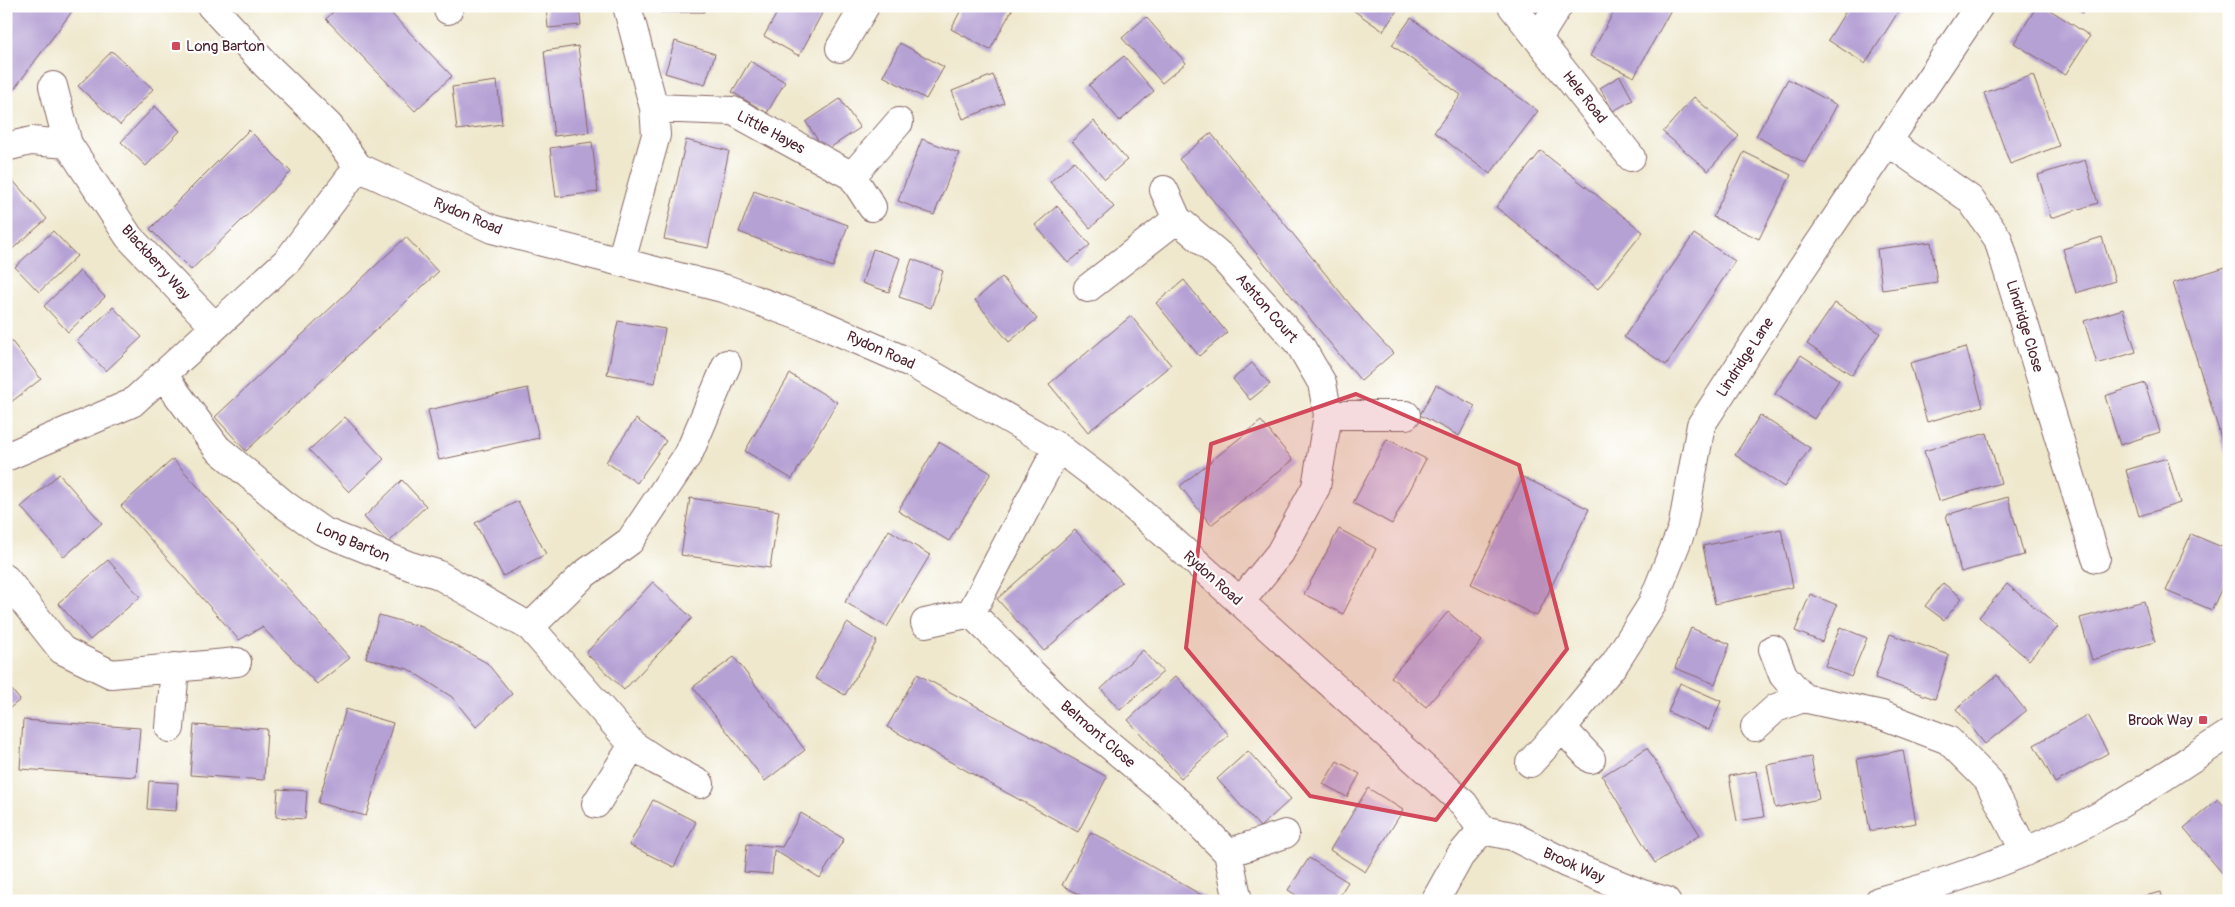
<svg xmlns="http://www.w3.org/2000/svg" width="2235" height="907" viewBox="0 0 2235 907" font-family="Pangolin,sans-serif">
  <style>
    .building { fill: #b6a1d4 }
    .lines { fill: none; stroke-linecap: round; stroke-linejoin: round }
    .minor-casing { stroke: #846564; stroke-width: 30 }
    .minor { stroke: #fff; stroke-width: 28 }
    .marked { fill: #d1495b; fill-opacity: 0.2; stroke: #d1495b; stroke-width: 4; stroke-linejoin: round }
    .poi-dot { fill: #d1495b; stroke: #fff; stroke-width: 2 }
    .labels { text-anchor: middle; stroke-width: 4.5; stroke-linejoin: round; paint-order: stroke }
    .poi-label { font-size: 15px; fill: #4a1f2b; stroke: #fff; text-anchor: start }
    .street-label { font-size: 15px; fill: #4a1f2b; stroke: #fff }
  </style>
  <rect width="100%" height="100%" fill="#fff"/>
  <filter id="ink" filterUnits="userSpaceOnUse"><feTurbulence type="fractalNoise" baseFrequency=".02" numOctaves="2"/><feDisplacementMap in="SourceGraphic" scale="10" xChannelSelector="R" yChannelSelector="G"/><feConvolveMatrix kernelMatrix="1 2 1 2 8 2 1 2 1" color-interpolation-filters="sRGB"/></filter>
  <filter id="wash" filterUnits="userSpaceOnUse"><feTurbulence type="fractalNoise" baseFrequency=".0096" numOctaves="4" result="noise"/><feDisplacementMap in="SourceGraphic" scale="20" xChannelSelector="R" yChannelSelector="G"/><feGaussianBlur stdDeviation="1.12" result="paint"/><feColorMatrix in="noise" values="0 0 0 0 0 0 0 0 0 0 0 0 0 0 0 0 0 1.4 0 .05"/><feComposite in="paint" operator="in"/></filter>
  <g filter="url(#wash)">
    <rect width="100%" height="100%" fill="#efe8cd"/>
    <g id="blocks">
      <path class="building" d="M6,6H76L6,100Z
        M339,6H384L452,76L415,111L326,19Z
        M546,6H579L581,25L548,28Z
        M661,6H704V12H661Z
        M781,6H826L799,56L764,36Z
        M963,6H1014L990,50L951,29Z
        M1347,6H1400L1383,31Z
        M1617,6H1673L1634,77L1590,56Z
        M1849,6H1902L1865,64L1828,40Z
        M2037,6H2044L2090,36L2065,75L2014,43Z
        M2072,6H2087L2083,13Z
        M1146,17L1186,63L1162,83L1122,38Z
        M1411,18L1538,111L1490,174L1434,132L1461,95L1392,45Z
        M675,41L715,54L705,85L665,73Z
        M900,43L944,67L926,99L883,76Z
        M578,46L589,132L554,136L544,51Z
        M112,51L153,89L120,125L78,86Z
        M1124,56L1154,91L1120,121L1089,85Z
        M750,61L785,82L767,113L732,92Z
        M993,75L1004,103L963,119L952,91Z
        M2033,75L2059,146L2010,164L1984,93Z
        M1620,76L1633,100L1613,111L1600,88Z
        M1788,79L1837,105L1805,163L1756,136Z
        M497,81L502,124L457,130L452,87Z
        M1694,97L1739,136L1708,171L1663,132Z
        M840,99L860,128L825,151L806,122Z
        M155,106L180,131L146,166L121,142Z
        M1094,121L1127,160L1105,179L1072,141Z
        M249,130L291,172L191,270L150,229Z
        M1211,133L1366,324L1393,353L1361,381L1179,159Z
        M922,139L959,153L934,215L898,201Z
        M686,140L729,151L708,248L664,239Z
        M592,142L598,192L556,197L550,148Z
        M1541,151L1643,232L1598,289L1496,207Z
        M1744,152L1791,175L1759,239L1713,217Z
        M2085,160L2098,203L2051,218L2038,175Z
        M1074,161L1114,207L1090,228L1050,182Z
        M8,175L47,219L10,251L6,247Z
        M754,191L848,225L833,267L739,232Z
        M1057,206L1090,245L1068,263L1035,225Z
        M53,231L77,256L39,292L15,267Z
        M1694,234L1735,261L1666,365L1624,337Z
        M406,237L438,272L246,451L215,417Z
        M2102,237L2115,281L2076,293L2063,249Z
        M1931,242L1937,282L1882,290L1877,249Z
        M873,249L900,258L889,292L862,283Z
        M912,259L943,271L931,308L899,297Z
        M2229,266V460H2228L2173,283Z
        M80,271L105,297L68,332L44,306Z
        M1002,277L1037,319L1009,342L975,300Z
        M1184,280L1227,333L1199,356L1156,303Z
        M1835,303L1880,333L1852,375L1807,344Z
        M113,307L142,337L106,371L77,341Z
        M2123,309L2136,352L2097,364L2084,321Z
        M1131,316L1171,365L1088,432L1049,384Z
        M618,321L665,329L655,383L607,374Z
        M6,334L41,379L6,406Z
        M1966,347L1983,406L1927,422L1910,363Z
        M1801,355L1839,380L1814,419L1775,394Z
        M1252,363L1270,384L1250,400L1233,379Z
        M790,374L837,402L792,479L745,451Z
        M2145,383L2160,432L2120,445L2105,396Z
        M1436,385L1475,406L1459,436L1420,415Z
        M528,388L539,438L439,460L428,410Z
        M1760,415L1810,448L1784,487L1735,455Z
        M345,417L384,459L349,492L309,450Z
        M636,419L666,441L637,483L606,462Z
        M1261,421L1293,460L1211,525L1180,486Z
        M1987,433L2001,483L1939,501L1924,451Z
        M1387,439L1426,459L1392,524L1353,503Z
        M939,442L991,473L949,541L898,511Z
        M2167,458L2180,503L2139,516L2126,470Z
        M173,459L350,658L317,684L262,627L239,640L121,506Z
        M59,474L102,523L64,557L21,507Z
        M1523,477L1589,509L1537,616L1471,584Z
        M402,480L426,506L388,543L364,517Z
        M2008,497L2024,555L1961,572L1946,515Z
        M690,498L779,511L770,568L681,555Z
        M518,501L546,554L503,576L475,523Z
        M1339,529L1376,549L1343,614L1304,594Z
        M1781,529L1793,587L1715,604L1703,546Z
        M889,530L930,555L887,627L845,602Z
        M1075,530L1122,582L1044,651L997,599Z
        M2191,534L2229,550V571L2212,610L2166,591Z
        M108,560L140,597L90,640L58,603Z
        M653,582L692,618L624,690L586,653Z
        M1943,583L1962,598L1944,620L1925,606Z
        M2007,584L2058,627L2029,660L1979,617Z
        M1810,594L1837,605L1822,642L1795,631Z
        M2144,601L2155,642L2092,660L2080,618Z
        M1448,612L1482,641L1426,707L1391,677Z
        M379,615L422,627L487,663L512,694L476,727L452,697L408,669L366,658Z
        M847,623L877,641L845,695L815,678Z
        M1840,627L1867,638L1851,677L1825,666Z
        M1691,628L1730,644L1715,684L1675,668Z
        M1890,634L1949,655L1935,699L1875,678Z
        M1143,650L1163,672L1120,710L1101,689Z
        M734,657L805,750L765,781L693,687Z
        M917,674L1107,777L1078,832L887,727Z
        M1997,675L2026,711L1985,744L1956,709Z
        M1176,676L1229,735L1181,778L1128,720Z
        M6,683L20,700L6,711Z
        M1680,683L1721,701L1709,730L1668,712Z
        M346,709L393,723L366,816L318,803Z
        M2087,715L2108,753L2055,783L2034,745Z
        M23,720L140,728L136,777L20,769Z
        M194,725L267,729L264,780L190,775Z
        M1647,748L1700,835L1655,863L1602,776Z
        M1903,750L1916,823L1870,831L1857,759Z
        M1248,751L1291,799L1260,827L1217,779Z
        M1811,757L1819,799L1775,808L1767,765Z
        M1337,761L1360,774L1347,797L1323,784Z
        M1756,771L1764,817L1737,821L1729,776Z
        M149,781L178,783L176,811L147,809Z
        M1368,788L1403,810L1365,872L1330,850Z
        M278,789L307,791L305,819L276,817Z
        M2218,799L2229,811V881L2184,828Z
        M653,800L696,822L674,867L629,845Z
        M801,813L844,839L820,878L774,850L772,874L744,872L747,844L782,847Z
        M1091,832L1212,901H1091L1062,885Z
        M1309,858L1348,882L1336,901H1305L1288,890Z
        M2161,892L2163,901H2129V900Z"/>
    </g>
  </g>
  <g filter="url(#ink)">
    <use href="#blocks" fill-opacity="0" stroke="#846564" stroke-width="1"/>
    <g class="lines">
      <g class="minor-casing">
        <path id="minor" d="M211,6L266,65L329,126L358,167L492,229L726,289L821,324L913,364L1058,447L1116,491L1166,535L1464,804L1482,830
          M1512,6L1631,157
          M448,10L450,6
          M1538,38L1558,6
          M840,48L865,6
          M53,86L68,144L129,237L215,327
          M654,108L733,111L852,176
          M1887,141L1970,199L1998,239L2096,558
          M6,147L31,141L68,144
          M872,207L852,176L899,122
          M1177,219L1224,259L1300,345L1322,383L1328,415L1316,487L1280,553L1240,602
          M621,261L656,135L654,108L627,6
          M1088,288L1177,219L1164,190
          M163,375L217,448L285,505L322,531L410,566L437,574L530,627L633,745L657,761L700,784
          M1328,415H1406
          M1058,447L971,613L1076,717L1178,802L1228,853L1238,901
          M6,457L132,403L288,260L358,167
          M6,579L62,650L111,674L237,662
          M925,623L971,613
          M530,627L583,575L630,541L689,453L727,364
          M1773,649L1783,675L1803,698L1882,715L1948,740L1988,780L2025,852
          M1755,727L1776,708L1803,698
          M170,728L175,667
          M1562,728L1591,759
          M1530,763L1562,728L1615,663L1651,606L1682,529L1701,425L1797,276L1979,6
          M596,804L633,745
          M1482,830L1512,836L1566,863L1642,894L1666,901
          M1228,853L1285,834
          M1435,901L1460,856L1482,830
          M1879,901C1956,880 2033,853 2103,814C2146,790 2187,761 2229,734"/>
      </g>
      <use href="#minor" class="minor"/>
    </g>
  </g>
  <path class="marked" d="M1356,394L1519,465L1567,649L1436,820L1310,796L1186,648L1211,444Z"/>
  <g class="poi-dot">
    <rect x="171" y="41" width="10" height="10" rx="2.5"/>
    <rect x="2198" y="715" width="10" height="10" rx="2.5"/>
  </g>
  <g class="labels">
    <g class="poi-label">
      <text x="186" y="51">Long Barton</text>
      <text x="2193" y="725" text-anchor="end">Brook Way</text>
    </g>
    <g class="street-label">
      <text transform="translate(1585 97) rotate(52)" y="5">Hele Road</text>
      <text transform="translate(771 132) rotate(28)" y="5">Little Hayes</text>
      <text transform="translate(468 216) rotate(23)" y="5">Rydon Road</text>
      <text transform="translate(156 262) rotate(48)" y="5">Blackberry Way</text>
      <text transform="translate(1267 308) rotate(49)" y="5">Ashton Court</text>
      <text transform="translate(2025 326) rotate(73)" y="5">Lindridge Close</text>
      <text transform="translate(881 350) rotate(24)" y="5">Rydon Road</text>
      <text transform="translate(1745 357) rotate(-57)" y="5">Lindridge Lane</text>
      <text transform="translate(353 542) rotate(23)" y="5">Long Barton</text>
      <text transform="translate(1213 578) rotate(42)" y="5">Rydon Road</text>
      <text transform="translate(1098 734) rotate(41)" y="5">Belmont Close</text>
      <text transform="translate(1574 865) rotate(24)" y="5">Brook Way</text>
    </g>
  </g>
  <rect width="2235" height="907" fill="none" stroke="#fff" stroke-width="25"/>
</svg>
